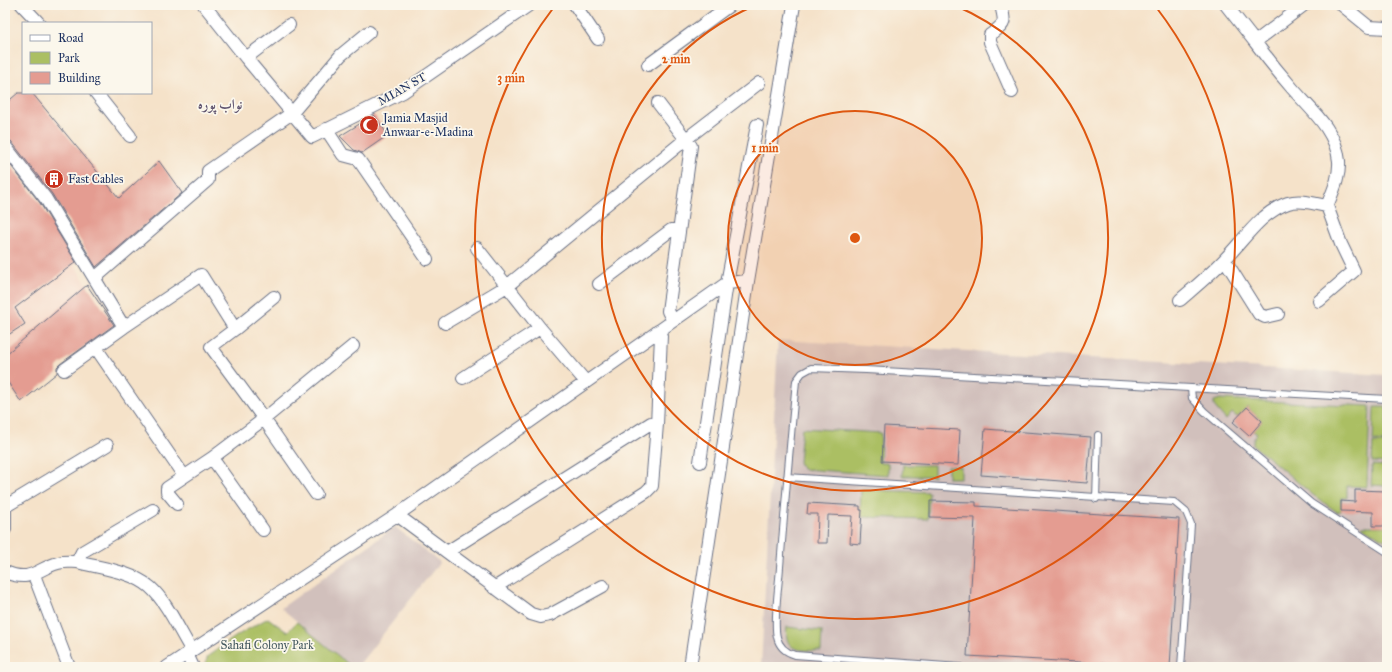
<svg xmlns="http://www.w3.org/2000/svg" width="1392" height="672" viewBox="0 0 1392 672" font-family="'IM FELL Great Primer',Amiri,serif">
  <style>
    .built { fill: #f5d3c1 }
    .industrial { fill: #d1c0bc }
    .green { fill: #abbf63; stroke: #637760 }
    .building { fill: #e49c91 }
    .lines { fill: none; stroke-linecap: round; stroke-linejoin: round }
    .service-casing { stroke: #676e83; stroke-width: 8 }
    .minor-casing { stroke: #676e83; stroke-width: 14 }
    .service { stroke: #fff; stroke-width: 6 }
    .minor { stroke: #fff; stroke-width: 12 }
    .ring { fill: none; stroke: #de5710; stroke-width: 2 }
    .labels { text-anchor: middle; stroke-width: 3.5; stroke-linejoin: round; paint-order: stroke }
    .street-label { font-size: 12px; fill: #1b2f5e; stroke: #fbf7ec }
    .poi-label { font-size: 12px; fill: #1b2f5e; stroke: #fbf7ec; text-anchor: start }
    .park-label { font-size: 12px; fill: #465a60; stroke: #fbf7ec }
    .quarter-label { font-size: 14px; font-weight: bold; fill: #615570; stroke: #fbf7ec }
    .centre { fill: #de5710; stroke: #fbf7ec; stroke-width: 2 }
    .ring-label { font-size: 12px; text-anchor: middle; font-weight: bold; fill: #de5710; stroke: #fbf7ec; stroke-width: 3.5; stroke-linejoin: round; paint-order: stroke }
  </style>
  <rect width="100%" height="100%" fill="#fbf7ec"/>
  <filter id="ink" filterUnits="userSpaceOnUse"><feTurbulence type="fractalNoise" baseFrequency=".025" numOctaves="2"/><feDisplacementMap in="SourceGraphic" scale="8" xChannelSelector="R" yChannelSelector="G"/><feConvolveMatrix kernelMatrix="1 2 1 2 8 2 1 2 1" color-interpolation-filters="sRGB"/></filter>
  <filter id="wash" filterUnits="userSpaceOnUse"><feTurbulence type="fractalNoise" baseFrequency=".012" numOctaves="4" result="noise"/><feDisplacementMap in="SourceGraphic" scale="16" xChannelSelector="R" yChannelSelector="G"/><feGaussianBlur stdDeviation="0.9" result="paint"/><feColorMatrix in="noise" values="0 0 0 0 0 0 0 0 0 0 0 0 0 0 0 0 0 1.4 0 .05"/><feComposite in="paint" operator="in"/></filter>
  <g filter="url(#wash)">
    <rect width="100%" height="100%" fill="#f5e2c9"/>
    <path class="built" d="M74,264L87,285L5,355V278L22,303Z"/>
    <path class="industrial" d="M778,340L1387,375V667H761Z
      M395,527L440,562L357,667H352L281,608Z"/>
    <path class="green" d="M1220,399L1370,406L1367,487L1347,486V498H1341V511L1337,512L1313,495L1253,445V440L1257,434L1253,431L1262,421L1247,407L1237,417L1232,413L1226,420L1214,406V401Z
      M1374,407H1387V442L1373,441Z
      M802,428L881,433L880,463H888V475L802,469L799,462Z
      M1373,443H1387V463L1372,462Z
      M903,465H934V476H902Z
      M1372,465L1387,466V486L1371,485Z
      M948,466L961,467V478H948Z
      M861,490L929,492L928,519L860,517Z
      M1361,526H1387V541L1363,528Z
      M268,618L287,632L297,622L352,667H204L208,656L238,635Z
      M787,627L822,631L821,651C802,650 783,653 787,627Z"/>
    <g id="blocks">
      <path class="building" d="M18,93H32L119,198L159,161L182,193L96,267L52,194L11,141L5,139V104Z
        M374,115L388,135L362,153L354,150L340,136Z
        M5,158L40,203L76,262L15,308L25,324L5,337Z
        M87,285L114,325L60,364L57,367V373L21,402L5,378V355Z
        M1247,407L1262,421L1249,436L1233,422Z
        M884,426L960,430L958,465L882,461Z
        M985,429L1091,437L1087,483L981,475Z
        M1355,490L1387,491L1385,526H1373V512L1341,511V501L1355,502Z
        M930,501L976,502V506L1179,519L1170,667L967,656L975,518L930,517Z
        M808,503L860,506V510H862L860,544L850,543L852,516L828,515L827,543H817L818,514H807Z"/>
    </g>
  </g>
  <g filter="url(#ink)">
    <use href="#blocks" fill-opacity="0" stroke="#676e83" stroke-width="1"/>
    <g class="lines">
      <g class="service-casing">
        <path id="service" d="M1191,389L1192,398L1204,411L1311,503L1387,552
          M787,477L1174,502L1186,512L1191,524L1181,667
          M1096,499L1098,435
          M960,667L795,655C785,652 779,647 777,637C773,622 779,584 780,567C785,504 790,443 796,381L802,373L811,368L866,370L1387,399"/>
      </g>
      <g class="minor-casing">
        <path id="minor" d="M22,5L39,23
          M204,5L246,58L312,137L403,92L529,5
          M575,5L598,39
          M1001,5C1006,25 1005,23 990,35V42L1012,92
          M1226,5L1255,42L1304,5
          M1342,5L1369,27L1387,28
          M1255,42C1267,58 1279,73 1292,88C1311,110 1336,130 1339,161C1340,177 1333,191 1327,206L1341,244L1354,271L1319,301
          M246,58L289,25
          M648,65L730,5
          M96,93L130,136
          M658,103L691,146L668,311L673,321
          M326,129L343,155L358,159L427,259
          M5,146L46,199L124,327L201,275L235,329L274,297
          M477,248L507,286L686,139L759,83
          M1225,260L1259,314L1265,317L1278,314
          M95,278L208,180V171L292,113L341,55L369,32
          M599,284L671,230L679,229
          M1180,300C1195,287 1211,274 1225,259C1244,240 1261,212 1288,203C1301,199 1315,204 1327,206
          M445,323L507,286L540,328L586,382
          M235,329L211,347L264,419L353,346
          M96,348L184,476
          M64,370L124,327
          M463,378L540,328
          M700,462L727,283L757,125
          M177,504L167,492V488L212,458
          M5,505V529
          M6,506L107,445
          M397,515L531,614L541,617L550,615L603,586
          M263,530L212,458L264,419L316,494
          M447,552L651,423L657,424
          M77,562C100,568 131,571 150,587C167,602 180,632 192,651
          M5,572C32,583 36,569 58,563C65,561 71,562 77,562L82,552L153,510
          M34,575L69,667
          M494,588L646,492L652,486L657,424L661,336L658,331
          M187,654L193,667
          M167,667L397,515L727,283L748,281
          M690,667L748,281L794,5"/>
      </g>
      <use href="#service" class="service"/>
      <use href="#minor" class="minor"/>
    </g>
  </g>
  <circle cx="855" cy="238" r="127" fill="#de5710" fill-opacity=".12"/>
  <g class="ring">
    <circle cx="855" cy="238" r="127"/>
    <path d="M954 5A253 253 0 1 1 756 5"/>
    <path d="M1156 7A380 380 0 1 1 554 7"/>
  </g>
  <defs>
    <g id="mosque-disc" transform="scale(1)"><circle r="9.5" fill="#c8321e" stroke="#fbf7ec"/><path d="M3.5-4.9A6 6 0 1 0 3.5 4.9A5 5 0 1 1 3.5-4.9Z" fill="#fff"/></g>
    <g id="building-disc" transform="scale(1)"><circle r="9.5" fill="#c8321e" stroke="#fbf7ec"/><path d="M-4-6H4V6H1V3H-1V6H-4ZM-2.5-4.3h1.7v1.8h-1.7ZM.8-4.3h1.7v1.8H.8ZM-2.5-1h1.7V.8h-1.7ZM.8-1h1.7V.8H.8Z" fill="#fff"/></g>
  </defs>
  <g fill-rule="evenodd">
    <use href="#mosque-disc" x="369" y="125"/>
    <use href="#building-disc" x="54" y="179"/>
  </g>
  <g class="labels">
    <g class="street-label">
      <text transform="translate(402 89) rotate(-30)" y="4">MIAN ST</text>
    </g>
    <g class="poi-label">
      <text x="383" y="122">Jamia Masjid<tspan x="383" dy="14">Anwaar-e-Madina</tspan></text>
      <text x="68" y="183">Fast Cables</text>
    </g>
    <g class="park-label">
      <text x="267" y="649">Sahafi Colony Park</text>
    </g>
    <g class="quarter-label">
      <text x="220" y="109">نواب پورہ</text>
    </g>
  </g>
  <circle cx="855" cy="238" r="6" class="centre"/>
  <g class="ring-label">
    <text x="676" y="63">2 min</text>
    <text x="511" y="82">3 min</text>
    <text x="765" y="152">1 min</text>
  </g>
  <rect width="1392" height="672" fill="none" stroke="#fbf7ec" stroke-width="20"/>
  <rect x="22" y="22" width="130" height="72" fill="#fbf7ec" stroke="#a1a7b3"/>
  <rect x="30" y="35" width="20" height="6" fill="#ffffff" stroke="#a1a7b3"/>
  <text x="58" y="42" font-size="12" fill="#1b2f5e">Road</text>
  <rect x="30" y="52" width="20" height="12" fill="#abbf63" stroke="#a1a7b3"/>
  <text x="58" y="62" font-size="12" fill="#1b2f5e">Park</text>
  <rect x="30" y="72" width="20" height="12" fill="#e49c91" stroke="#a1a7b3"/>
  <text x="58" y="82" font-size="12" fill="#1b2f5e">Building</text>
</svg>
